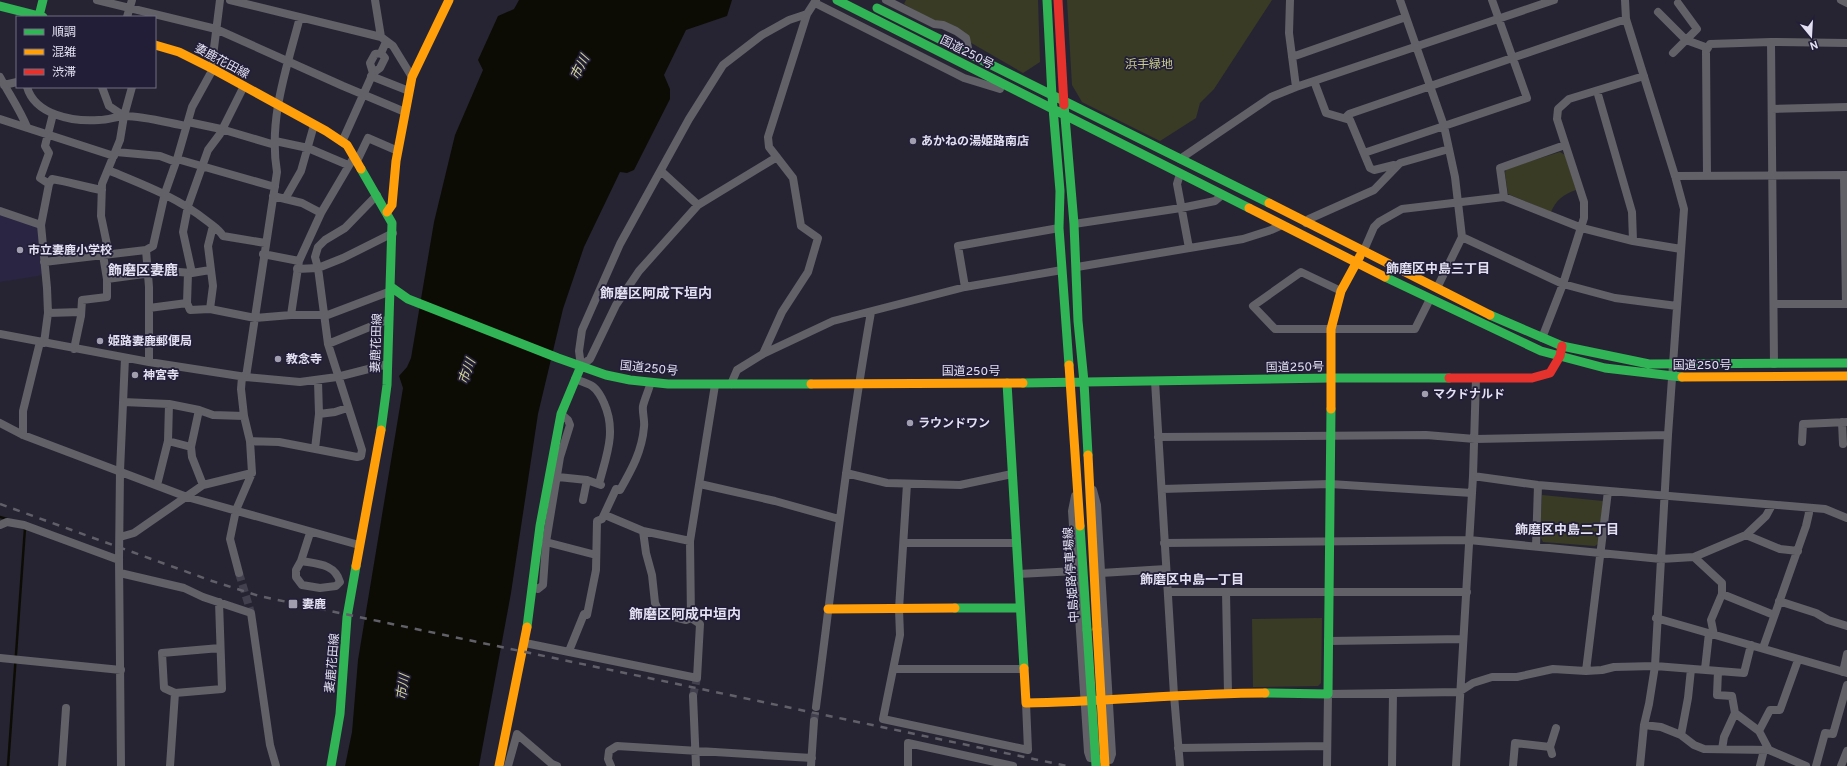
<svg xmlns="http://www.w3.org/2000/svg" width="1847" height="766" viewBox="0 0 1847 766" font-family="Overpass,'Noto Sans JP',sans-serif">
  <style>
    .built { fill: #2a2542 }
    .green { fill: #3a3b24 }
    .water { fill: #0d0c04 }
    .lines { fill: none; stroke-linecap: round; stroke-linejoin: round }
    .stream { stroke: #0d0c04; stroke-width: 2.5 }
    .street-tunnel { stroke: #42404f; stroke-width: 8; stroke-dasharray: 8 4; stroke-linecap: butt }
    .street { stroke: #626167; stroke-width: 8 }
    .fast { stroke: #30b455; stroke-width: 9 }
    .slow { stroke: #ff9f0a; stroke-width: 9 }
    .jam { stroke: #e5322d; stroke-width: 9 }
    .rail { stroke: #616068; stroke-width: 2.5; stroke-dasharray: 7 7; stroke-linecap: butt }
    .fast-bridge { stroke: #30b455; stroke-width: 9 }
    .slow-bridge { stroke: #ff9f0a; stroke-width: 9 }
    .poi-dot { fill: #a19eaf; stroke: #231e38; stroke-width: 1.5 }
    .labels { text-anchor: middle; stroke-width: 3.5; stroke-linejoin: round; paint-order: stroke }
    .street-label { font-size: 12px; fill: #e3e0f2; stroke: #231e38 }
    .park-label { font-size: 12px; fill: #c8cc8f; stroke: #231e38 }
    .poi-label { font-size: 12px; font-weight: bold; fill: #e3e0f2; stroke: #231e38; text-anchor: start }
    .water-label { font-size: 13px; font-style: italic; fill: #d0d496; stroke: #231e38 }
    .neighbourhood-label { font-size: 13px; font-weight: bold; fill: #e3e0f2; stroke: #231e38 }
    .quarter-label { font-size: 14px; font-weight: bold; fill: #e3e0f2; stroke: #231e38 }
  </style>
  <rect width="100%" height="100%" fill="#262432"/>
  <path class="built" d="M0,212L38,228L44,273L38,276L0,282Z"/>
  <path class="green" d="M906,0H1038L1040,62L1023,73L904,4Z
    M1067,0H1272L1214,89L1200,103L1196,118L1160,141L1082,102L1072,85Z
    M1560,152L1565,155L1576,190C1564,194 1556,200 1551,212L1508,194L1505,173L1506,169Z
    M1542,495L1603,501L1599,543L1595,546L1543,542L1540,536Z
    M1322,618L1321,683L1318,686L1253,687L1252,619Z"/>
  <path class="water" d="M519,0H732L727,16L686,30L664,75L670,89V99L634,170L627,173L620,172L584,247L563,309L538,414L511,593L479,766H345L352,732L358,660L403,388L399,376L407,367L411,358L434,222L455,135L483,70L478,60L498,16L514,9Z"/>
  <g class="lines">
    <path class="stream" d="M0,517L7,519
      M8,766L25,528"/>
    <path class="street-tunnel" d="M239,573L251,613
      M693,696L697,678
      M814,721L816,707"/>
    <path class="street" d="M97,0L216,29L343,86L405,112
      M230,0L381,37L393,46L412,77
      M375,0L381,37
      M886,0L934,24L943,25L956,31L966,38L969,53
      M1290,0L1289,33L1296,87
      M1400,0L1444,126L1455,177L1462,237L1437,288
      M1625,0L1626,19L1675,176L1684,209L1668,435L1655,666L1649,704L1644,725L1640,766
      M1841,0L1847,3
      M815,3L964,78L1000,89
      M1658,12L1686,40L1708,48
      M127,17L132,0
      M1771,42L1774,364
      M1673,53L1697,29L1678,3
      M1292,57L1406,17
      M373,73L370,63L375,54L381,53
      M371,76L409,91
      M0,77C9,94 20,110 27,127
      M1314,81L1326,113L1350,120L1370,168L1374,170L1394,165L1396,167
      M4,85L17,82
      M27,87C35,115 73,122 99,120C107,120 115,117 123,116C139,115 169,123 186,126
      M102,87L109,106L124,116
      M1597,91L1632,212L1633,241
      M1772,109L1847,107
      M1345,118L1349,114L1626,19
      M0,119L114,156
      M188,122L221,129L275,145
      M275,141L308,148L348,165
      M342,142L373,73L380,68L385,58L381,53L386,42
      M116,152L160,156L176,162
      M1364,153L1527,98L1492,0
      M777,157L698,205L639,271L616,305L590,359L581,366L579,351L582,330L620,244L689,119L723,65L762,35L789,20L807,14
      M177,159L275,187
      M1180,159L1271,97L1296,87L1554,0
      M357,161L368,138L398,151
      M108,170C144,185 177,197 207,221C213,226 219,229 223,236L265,243
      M661,171L698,205
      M1180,174L1177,184L1189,248
      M1844,175L1846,304
      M1675,176L1847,175
      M1707,176L1706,51L1710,44L1771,42L1847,43
      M49,184L40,178L49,153L45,146L53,114
      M273,196L302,203L321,213
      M1504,197L1500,168L1565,145
      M285,199L301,171L314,125
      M0,211L41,225L47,288L48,313L44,343
      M1306,223L1309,219L1374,190L1400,163L1449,149
      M1074,224L1181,208L1215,201L1222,195
      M41,225L49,184L52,179C70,182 84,187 102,190
      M1462,237L1563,284L1615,298L1677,306
      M146,250L149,287V362
      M1364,250L1374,227L1379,222L1402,209L1504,197L1582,228L1633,241L1681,249
      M109,254L101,216L102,184L120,140L124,116L132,87
      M263,254L299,261
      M44,262L146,250L153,246L165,193L177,159L192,107L213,69V56L220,0
      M1077,267L1243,239L1271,230L1282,225
      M297,269L318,268L343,258L393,233
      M192,273L183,232L188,206L208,150L220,134L244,86
      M107,279L166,271L192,273L210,270
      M965,287L958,246L1059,228
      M1341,291L1301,272L1253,306L1275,329H1415L1430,299
      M187,303L188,273
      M1774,304H1847
      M149,308L187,303L190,310L210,309L255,318L291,315H324
      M210,309L213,286L208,246L213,226
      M48,313L81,312
      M291,315L299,261L321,213L354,157
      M325,316L391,291
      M0,334L149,362L246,377L300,382L337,377L388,364
      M1542,338L1563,284L1584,218V202L1557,119L1558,109L1569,99L1644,76
      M328,344L389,319
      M74,349L81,316L82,300L107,297V279L103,255
      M763,354L833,321L965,287L1062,270
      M246,377L277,172C268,119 287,67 300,17
      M575,379C580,381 587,383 592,386C597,389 602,398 604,403C617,432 606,456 599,484
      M1155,381L1174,695L1180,766
      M731,384L737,370L763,354L782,312L808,272L818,238L801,226L793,178L769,147L768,137L807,14L816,0
      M123,402L169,404L199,410L213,415L244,416
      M199,410L191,447L192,457L203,485
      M319,414L335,412L347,408
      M1842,422L1843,444
      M0,423L23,435L187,497L359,545
      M23,435V411L40,342
      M1158,437L1426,435L1475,439L1668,435
      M168,441L191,447
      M250,441L279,442L357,457L361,456L362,450L328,344L318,268L315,257L318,247L325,240L345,228L377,195
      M1802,442L1803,424L1847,422
      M315,449L319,414L318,381
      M846,473L887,483L960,485L1012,474
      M1473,476L1538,485L1825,509L1847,518
      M558,477L587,480L601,485
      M700,484L775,501L839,519
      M907,484L899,609L900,635L883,719L1028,750L1026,703
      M157,485L168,441L169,404
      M1162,489L1330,484L1472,493
      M1075,496L1072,511L1088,752L1090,758L1110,760L1112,754L1097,505L1093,490
      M583,500L587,480
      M605,515L643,531L690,541
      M0,525L7,522L24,525L119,560
      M643,531L646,553L652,575L655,603L660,614
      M1746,535L1780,549L1798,551
      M120,537L134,533L203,485L252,473
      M546,542L560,457L570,425L568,420L561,414
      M904,543H1016
      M1164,543L1469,540L1661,559L1694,557L1746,535L1766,516L1772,505
      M1536,547L1538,485
      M1694,557L1722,583V594L1711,620L1714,635
      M301,561C318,564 335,564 340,582L336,586L320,588L302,585L296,577V570L301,561L310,533
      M120,573L184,588L203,597L251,613L270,745L276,766
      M239,573L230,539L236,510L252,473L250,441L244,416L241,389L242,377
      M1101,573L1166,569
      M1018,574L1076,571
      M533,587L538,589L543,585L546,542L596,555
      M1168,592H1467
      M1226,592L1228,693
      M1722,594L1774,615
      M1779,601L1816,613L1828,620L1847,626
      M634,615L662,614L686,620L691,618
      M1656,618L1847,673
      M1328,641L1463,639
      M525,643L697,678L700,624L691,618L690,541L715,385
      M1763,648L1806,526L1809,513L1808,508
      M569,651L584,614L587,615L596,570L597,521L602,519L616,489L620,490C632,469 642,451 644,427C645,420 642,412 643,406C644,401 649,389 651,382
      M0,658L121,670
      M894,669H1024
      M1705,669L1709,633
      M1586,671L1608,491
      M1718,671L1717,695L1732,696L1735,713L1724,737L1722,749
      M1843,672L1847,654
      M175,693L222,689L219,602
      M693,696L696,766
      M816,707C833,575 848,443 871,312
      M1735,713L1759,731L1769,750
      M1644,725L1661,727L1681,735L1694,745L1704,749L1769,750L1806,766
      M1759,731L1770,710H1780L1798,660
      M1681,735L1688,698L1691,669
      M1178,748L1327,746
      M1552,754L1550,747L1556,728
      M62,766L66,708
      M121,766L119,560L120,471L125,358
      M170,766L175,693L164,688L162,653L220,648
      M508,766L517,734L552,764L557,766
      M611,766L608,759L609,751L617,746L812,758
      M811,766L814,721
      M908,766V743L1013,766
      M1327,766L1328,694L1459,692L1473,683L1492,677H1517L1553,669L1586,671L1602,670L1614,667L1655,666L1744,673L1751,645
      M1392,766L1393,693
      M1456,766L1473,476L1476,378
      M1513,766L1515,743L1550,747
      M1760,766L1764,750
      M1816,766L1825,733L1833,734L1847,685
      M1841,766L1847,751"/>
    <path class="fast" d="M837,0L1249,208
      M1047,0L1052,96L1060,191L1059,228L1069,365
      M0,6L43,17
      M877,8L1269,203
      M39,16L43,0
      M1064,105L1074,224L1078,321L1084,382L1088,455
      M361,169L392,223L387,385L381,430
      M1385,277L1541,351L1605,368L1682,377
      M391,287L408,299L558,358L606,375L630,380L668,384H811
      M1490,315L1562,346L1649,364L1847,363
      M1007,383L1024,668
      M1023,383L1330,378H1449
      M1080,526L1087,630
      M955,608H1020
      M527,627L540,526L561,414L581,366
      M1265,693L1328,694L1331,409
      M331,766L340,714L347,617L356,566"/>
    <path class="slow" d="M155,45L179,52L213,69L326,131L347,145L361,169
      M1269,203L1490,315
      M1249,208L1385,277
      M387,212L392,205L396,161L412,77L449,0
      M1069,365L1080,526
      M1682,377L1847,376
      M811,384L1023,383
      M1331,409V329L1341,291L1360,256
      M1088,455L1097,629
      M356,566L381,430
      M828,609L955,608
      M1024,668L1026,703C1106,702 1185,693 1265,693
      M499,766L527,627"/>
    <path class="jam" d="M1058,0L1064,105
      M1449,378H1532L1550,373L1560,356L1562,346"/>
    <path class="rail" d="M0,504L212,581L259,596L1067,766"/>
    <path class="fast-bridge" d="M1087,630L1096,766"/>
    <path class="slow-bridge" d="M1097,629L1105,766"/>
  </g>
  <g class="poi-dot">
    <circle cx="913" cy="141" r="4"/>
    <circle cx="20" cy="250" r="4"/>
    <circle cx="100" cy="341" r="4"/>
    <circle cx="278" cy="359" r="4"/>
    <circle cx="135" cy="375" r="4"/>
    <circle cx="1425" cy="394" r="4"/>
    <circle cx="910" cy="423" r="4"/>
    <rect x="288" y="599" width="10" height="10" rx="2"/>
  </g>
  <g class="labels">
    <g class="street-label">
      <text transform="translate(967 52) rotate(27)" y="4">国道250号</text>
      <text transform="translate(222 61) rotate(28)" y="4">妻鹿花田線</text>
      <text transform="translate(376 343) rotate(-88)" y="4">妻鹿花田線</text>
      <text x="1702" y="369">国道250号</text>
      <text transform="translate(1295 367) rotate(-1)" y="4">国道250号</text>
      <text transform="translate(649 368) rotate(6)" y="4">国道250号</text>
      <text x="971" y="375">国道250号</text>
      <text transform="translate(1071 575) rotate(-94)" y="4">中島姫路停車場線</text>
      <text transform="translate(332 663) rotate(-85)" y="4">妻鹿花田線</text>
    </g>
    <g class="park-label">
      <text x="1149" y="68">浜手緑地</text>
    </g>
    <g class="poi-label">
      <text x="921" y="145">あかねの湯姫路南店</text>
      <text x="28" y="254">市立妻鹿小学校</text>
      <text x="108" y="345">姫路妻鹿郵便局</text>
      <text x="286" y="363">教念寺</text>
      <text x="143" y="379">神宮寺</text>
      <text x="1433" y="398">マクドナルド</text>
      <text x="918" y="427">ラウンドワン</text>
      <text x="302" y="608">妻鹿</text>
    </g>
    <g class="water-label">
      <text transform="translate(579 67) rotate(-63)" y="5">市川</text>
      <text transform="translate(466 371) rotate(-70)" y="5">市川</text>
      <text transform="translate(402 687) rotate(-82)" y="5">市川</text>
    </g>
    <g class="neighbourhood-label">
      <text x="1438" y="273">飾磨区中島三丁目</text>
      <text x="1567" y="534">飾磨区中島二丁目</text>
      <text x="1192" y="584">飾磨区中島一丁目</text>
    </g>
    <g class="quarter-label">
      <text x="143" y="275">飾磨区妻鹿</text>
      <text x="656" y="298">飾磨区阿成下垣内</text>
      <text x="685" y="619">飾磨区阿成中垣内</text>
    </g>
  </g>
  <rect x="16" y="16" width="140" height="72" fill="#231e38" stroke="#706c82"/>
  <rect x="24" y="29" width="20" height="6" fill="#30b455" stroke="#706c82"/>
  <text x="52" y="36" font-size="12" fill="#e3e0f2">順調</text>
  <rect x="24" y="49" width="20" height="6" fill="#ff9f0a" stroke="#706c82"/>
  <text x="52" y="56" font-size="12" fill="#e3e0f2">混雑</text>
  <rect x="24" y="69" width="20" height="6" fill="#e5322d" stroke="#706c82"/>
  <text x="52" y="76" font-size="12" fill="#e3e0f2">渋滞</text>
  <g transform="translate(1811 36) rotate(162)" stroke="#231e38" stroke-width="3" paint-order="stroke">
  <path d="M0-3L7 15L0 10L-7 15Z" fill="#e3e0f2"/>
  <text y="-6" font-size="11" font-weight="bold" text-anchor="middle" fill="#e3e0f2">N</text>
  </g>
</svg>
